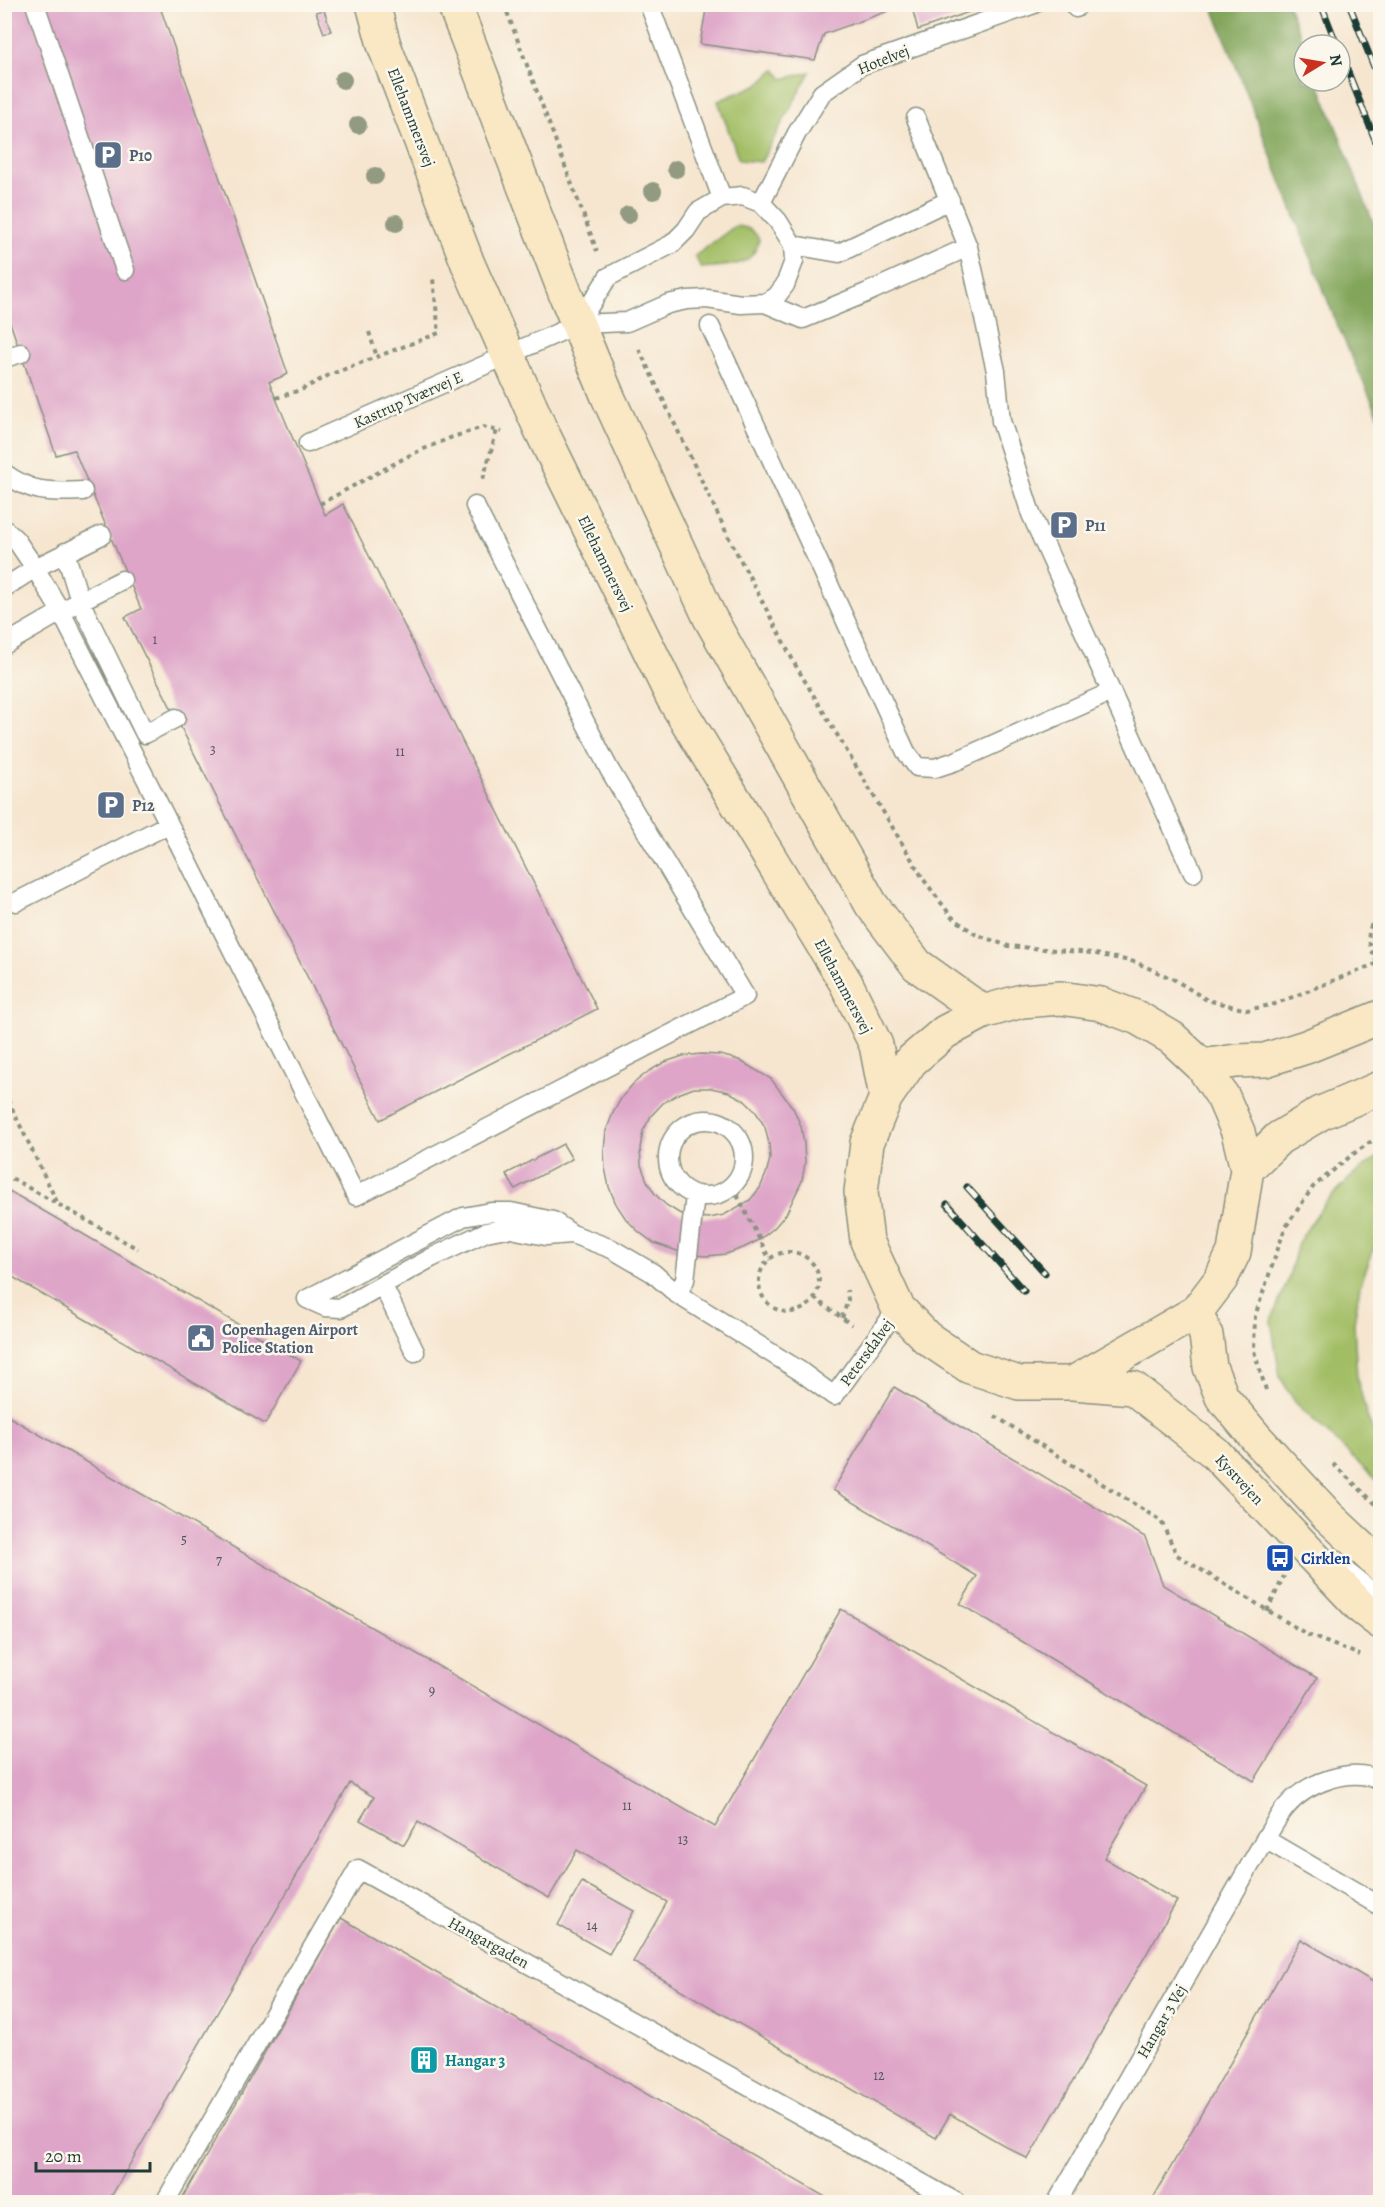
<svg xmlns="http://www.w3.org/2000/svg" width="1385" height="2207" viewBox="0 0 1385 2207" font-family="Alegreya,serif">
  <style>
    .green { fill: #a2be65; stroke: #607e4c; stroke-width: 1.5 }
    .forest { fill: #81a55a; stroke: #507147; stroke-width: 1.5 }
    .building { fill: #dea5c8; fill-rule: evenodd }
    .lines { fill: none; stroke-linecap: round; stroke-linejoin: round }
    .lane-casing { stroke: #8a9282; stroke-width: 21 }
    .secondary-casing { stroke: #8a9282; stroke-width: 36 }
    .path { stroke: #8a9282; stroke-width: 4; stroke-dasharray: 4.5 4.5; stroke-linecap: butt }
    .lane { stroke: #fff; stroke-width: 18 }
    .secondary { stroke: #fae7c3; stroke-width: 33 }
    .rail-casing { stroke: #1f3d34; stroke-width: 7 }
    .rail { stroke: #fbf7ec; stroke-width: 4.5; stroke-dasharray: 14; stroke-linecap: butt }
    .tree { fill: #929b81 }
    .labels { text-anchor: middle; stroke-width: 5; stroke-linejoin: round; paint-order: stroke }
    .number-label { font-size: 14px; fill: #4f5759 }
    .street-label { font-size: 16px; fill: #1f3d34; stroke: #fbf7ec }
    .service-label { font-size: 16px; font-weight: bold; fill: #4e5e75; stroke: #fbf7ec; text-anchor: start }
    .transit-label { font-size: 16px; font-weight: bold; fill: #164399; stroke: #fbf7ec; text-anchor: start }
    .culture-label { font-size: 16px; font-weight: bold; fill: #0d838f; stroke: #fbf7ec; text-anchor: start }
  </style>
  <rect width="100%" height="100%" fill="#fbf7ec"/>
  <filter id="ink" filterUnits="userSpaceOnUse"><feTurbulence type="fractalNoise" baseFrequency=".0167" numOctaves="2"/><feDisplacementMap in="SourceGraphic" scale="12" xChannelSelector="R" yChannelSelector="G"/><feConvolveMatrix kernelMatrix="1 2 1 2 8 2 1 2 1" color-interpolation-filters="sRGB"/></filter>
  <filter id="wash" filterUnits="userSpaceOnUse"><feTurbulence type="fractalNoise" baseFrequency=".008" numOctaves="4" result="noise"/><feDisplacementMap in="SourceGraphic" scale="24" xChannelSelector="R" yChannelSelector="G"/><feGaussianBlur stdDeviation="1.35" result="paint"/><feColorMatrix in="noise" values="0 0 0 0 0 0 0 0 0 0 0 0 0 0 0 0 0 1.4 0 .05"/><feComposite in="paint" operator="in"/></filter>
  <g filter="url(#wash)">
    <rect width="100%" height="100%" fill="#f6e6d0"/>
    <path class="green" d="M775,69L783,79L810,72L761,162L739,160L718,101L759,84Z
      M735,226C747,227 753,229 759,239C754,269 726,265 701,268L695,256Z
      M1380,1155V1232L1360,1286L1354,1323L1357,1378L1367,1416L1380,1448V1484L1295,1402L1280,1377L1271,1321L1288,1280L1298,1243L1311,1223L1325,1203L1352,1176Z"/>
    <path class="forest" d="M1212,5H1288L1304,45V81H1318L1380,240V419L1336,322Z"/>
    <g id="blocks">
      <path class="building" d="M4,4H159L288,374L269,382L325,515L343,504L597,1009L380,1120L125,617L141,609L74,450L56,455L4,305Z
        M707,4H905V5L824,34L815,60L700,44Z
        M911,4H989V5L918,30Z
        M324,10L331,31L324,33L316,12Z
        M701,1054L720,1055L739,1060L771,1079L793,1108L801,1126L804,1144L805,1163L802,1181L786,1214L774,1228L759,1240L743,1248L726,1254L707,1256L689,1255L654,1243L639,1232L626,1219L616,1204L609,1187L605,1168L604,1150L606,1131L613,1113L622,1097L634,1083L649,1071L665,1062L683,1056ZM694,1088H711L729,1092L744,1100L756,1112L765,1127L769,1144L770,1159L766,1174L760,1188L750,1200L724,1215L709,1218L694,1217L679,1213L666,1205L655,1194L647,1181L641,1165L640,1148L643,1131L651,1116L663,1103L678,1094Z
        M563,1144L572,1159L515,1189L506,1174Z
        M4,1188L301,1361L265,1424L4,1272Z
        M894,1387L1145,1537L1163,1585L1317,1678L1254,1781L960,1604L977,1576L833,1490Z
        M4,1414L715,1827L841,1609L1146,1786L1104,1858L1177,1901L1028,2159L950,2114L936,2138L633,1962L667,1902L577,1850L549,1898L418,1822L404,1845L360,1820L374,1797L350,1783L108,2202H4Z
        M582,1882L634,1911L609,1954L558,1925Z
        M341,1918L834,2202H180Z
        M1301,1939L1380,1986V2202H1151Z"/>
    </g>
  </g>
  <g filter="url(#ink)">
    <use href="#blocks" fill-opacity="0" stroke="#8a9282" stroke-width="1.5"/>
    <g class="lines">
      <g class="lane-casing">
        <path id="lane" d="M35,4L125,270
          M649,4L722,198
          M1073,4L1076,8
          M916,118L968,247L996,371L1001,421L1031,514L1193,873
          M761,203L797,133L822,93L862,65L1034,4
          M793,245L839,253L950,200
          M578,324L608,277L672,244L686,230L698,212L722,198L743,196L761,203L778,221L793,245L794,261L785,285L776,297L765,303
          M710,326L906,752L917,767L935,768L956,761L1111,692
          M4,358L21,353
          M308,443L578,324L627,322L668,304L687,300L707,299L741,304L765,303L803,319L866,293L968,247
          M4,473C33,494 50,492 83,491
          M4,529L16,540L35,568L61,612L169,824L356,1196L745,996L609,769L475,506
          M65,552L80,601L145,734L176,718
          M4,588L35,568L102,535
          M4,645L80,601L122,580
          M16,902L169,824
          M668 1158a38 38 0 1 1 76 0a38 38 0 1 1-76 0Z
          M383,1286L415,1352
          M677,1294L685,1280L695,1196
          M307,1299L463,1217L491,1212H511L553,1221L572,1234L612,1249L653,1273L677,1294L800,1371L834,1396L898,1308
          M307,1299L325,1307L341,1308L431,1258L486,1232L506,1228L546,1236L572,1234
          M1341,1567L1380,1598
          M1265,1839L1380,1906
          M165,2202L358,1869L956,2202
          M1057,2202L1265,1839C1272,1828 1278,1816 1286,1807C1306,1783 1352,1765 1380,1781"/>
      </g>
      <g class="secondary-casing">
        <path id="secondary" d="M373,4L384,45L468,264L540,428L673,698L846,983L876,1045L886,1097
          M454,4L567,298L608,397L710,618L871,904L917,965L983,1012
          M1202,1066L1236,1061L1265,1060L1306,1047L1380,1017
          M1247,1169L1279,1138L1321,1113L1380,1088
          M1196,1312L1206,1335L1210,1367L1222,1397L1257,1439L1328,1516L1380,1565
          M1073,1383L1196,1312L1221,1279L1234,1252L1247,1169L1238,1132L1223,1097L1202,1066L1172,1038L1138,1018L1101,1004L1061,998L1022,1001L983,1012L945,1032L911,1061L886,1097L867,1143L861,1192L867,1241L898,1308L927,1338L970,1367L1019,1383H1073L1133,1388L1214,1452L1363,1609L1380,1622"/>
      </g>
      <path class="path" d="M504,4L597,251
        M369,332L377,357
        M639,349L729,538L796,666L924,880L951,916L975,934L1008,946L1091,953L1135,962L1175,980L1207,1000L1247,1010L1275,1004L1380,962
        M276,398L303,389L329,375L439,333L433,279
        M483,479L497,430
        M320,504L412,454L450,438L483,427L502,432
        M1377,963C1369,943 1362,931 1380,915
        M4,1092L58,1204
        M4,1174L138,1249
        M733,1187L770,1260
        M759 1282a30 30 0 1 1 60 0a30 30 0 1 1-60 0Z
        M814,1298L852,1325
        M842,1318L848,1300L847,1290
        M1266,1390L1254,1351L1255,1316L1285,1228L1313,1187L1352,1155L1380,1135
        M995,1416L1161,1521L1177,1555L1308,1635L1360,1655
        M1333,1464L1380,1508
        M1267,1611L1284,1576"/>
      <use href="#lane" class="lane"/>
      <use href="#secondary" class="secondary"/>
      <g class="rail-casing">
        <path id="rail" d="M1321,4L1337,45
          M1349,4L1380,82
          M1340,52L1380,152
          M967,1187L1045,1273
          M947,1204L1024,1291"/>
      </g>
      <use href="#rail" class="rail"/>
    </g>
    <g class="tree">
      <circle cx="343" cy="80" r="9"/>
      <circle cx="358" cy="125" r="9"/>
      <circle cx="676" cy="169" r="9"/>
      <circle cx="375" cy="176" r="9"/>
      <circle cx="653" cy="191" r="9"/>
      <circle cx="628" cy="215" r="9"/>
      <circle cx="396" cy="223" r="9"/>
    </g>
  </g>
  <defs>
    <g id="parking-square" transform="scale(1.5)"><rect x="-9" y="-9" width="18" height="18" rx="4" fill="#5c6f8a" stroke="#fbf7ec"/><path d="M-3.5-5.5H1a3.5 3.5 0 0 1 0 7H-1V5.5H-3.5ZM-1-3.4V-.6H.8a1.4 1.4 0 0 0 0-2.8Z" fill="#fff"/></g>
    <g id="civic-square" transform="scale(1.5)"><rect x="-9" y="-9" width="18" height="18" rx="4" fill="#5c6f8a" stroke="#fbf7ec"/><path d="M-.6-6.5H3V-4.5H.6V-3L4-1V1h2V6H-6V1h2V-1L-.6-3ZM-1.2 2.5V6h2.4V2.5Z" fill="#fff"/></g>
    <g id="bus-square" transform="scale(1.5)"><rect x="-9" y="-9" width="18" height="18" rx="4" fill="#1a4fb4" stroke="#fbf7ec"/><path d="M-5-6H5V4H4V6H2V4H-2V6H-4V4H-5ZM-3.5-4V0h7V-4ZM-3.5 1.2v1.5H-2V1.2ZM2 1.2v1.5H3.5V1.2Z" fill="#fff"/></g>
    <g id="building-square" transform="scale(1.5)"><rect x="-9" y="-9" width="18" height="18" rx="4" fill="#0f9aa8" stroke="#fbf7ec"/><path d="M-4-6H4V6H1V3H-1V6H-4ZM-2.5-4.3h1.7v1.8h-1.7ZM.8-4.3h1.7v1.8H.8ZM-2.5-1h1.7V.8h-1.7ZM.8-1h1.7V.8H.8Z" fill="#fff"/></g>
  </defs>
  <g fill-rule="evenodd">
    <use href="#parking-square" x="108" y="155"/>
    <use href="#parking-square" x="1064" y="525"/>
    <use href="#parking-square" x="111" y="805"/>
    <use href="#civic-square" x="201" y="1338"/>
    <use href="#bus-square" x="1280" y="1558"/>
    <use href="#building-square" x="424" y="2060"/>
  </g>
  <g class="labels">
    <g class="number-label">
      <text x="155" y="644">1</text>
      <text x="213" y="754">3</text>
      <text x="400" y="756">11</text>
      <text x="184" y="1544">5</text>
      <text x="219" y="1565">7</text>
      <text x="432" y="1695">9</text>
      <text x="627" y="1810">11</text>
      <text x="683" y="1844">13</text>
      <text x="592" y="1930">14</text>
      <text x="879" y="2080">12</text>
    </g>
    <g class="street-label">
      <text transform="translate(883 59) rotate(-22)" y="6">Hotelvej</text>
      <text transform="translate(412 117) rotate(69)" y="6">Ellehammersvej</text>
      <text transform="translate(408 399) rotate(-24)" y="6">Kastrup Tværvej E</text>
      <text transform="translate(606 563) rotate(64)" y="6">Ellehammersvej</text>
      <text transform="translate(844 986) rotate(62)" y="6">Ellehammersvej</text>
      <text transform="translate(866 1352) rotate(-54)" y="6">Petersdalvej</text>
      <text transform="translate(1240 1479) rotate(47)" y="6">Kystvejen</text>
      <text transform="translate(489 1942) rotate(29)" y="6">Hangargaden</text>
      <text transform="translate(1161 2021) rotate(-60)" y="6">Hangar 3 Vej</text>
    </g>
    <g class="service-label">
      <text x="129" y="161">P10</text>
      <text x="1085" y="531">P11</text>
      <text x="132" y="811">P12</text>
      <text x="222" y="1335">Copenhagen Airport<tspan x="222" dy="18">Police Station</tspan></text>
    </g>
    <g class="transit-label">
      <text x="1301" y="1564">Cirklen</text>
    </g>
    <g class="culture-label">
      <text x="445" y="2066">Hangar 3</text>
    </g>
  </g>
  <rect width="1385" height="2207" fill="none" stroke="#fbf7ec" stroke-width="24"/>
  <g transform="translate(1322 63) rotate(79)"><circle r="28" fill="#fbf7ec" stroke="#a3ada2" stroke-width="1.5"/>
  <path d="M0-4.5L10 22L0 15L-10 22Z" fill="#c8321e"/>
  <text y="-9" font-size="16" font-weight="bold" text-anchor="middle" fill="#1f3d34">N</text>
  </g>
  <path d="M36 2162v9h114v-9" fill="none" stroke="#1f3d34" stroke-width="3"/>
  <text x="45" y="2162" font-size="18" fill="#1f3d34" stroke="#fbf7ec" stroke-width="4.5" paint-order="stroke">20 m</text>
</svg>
